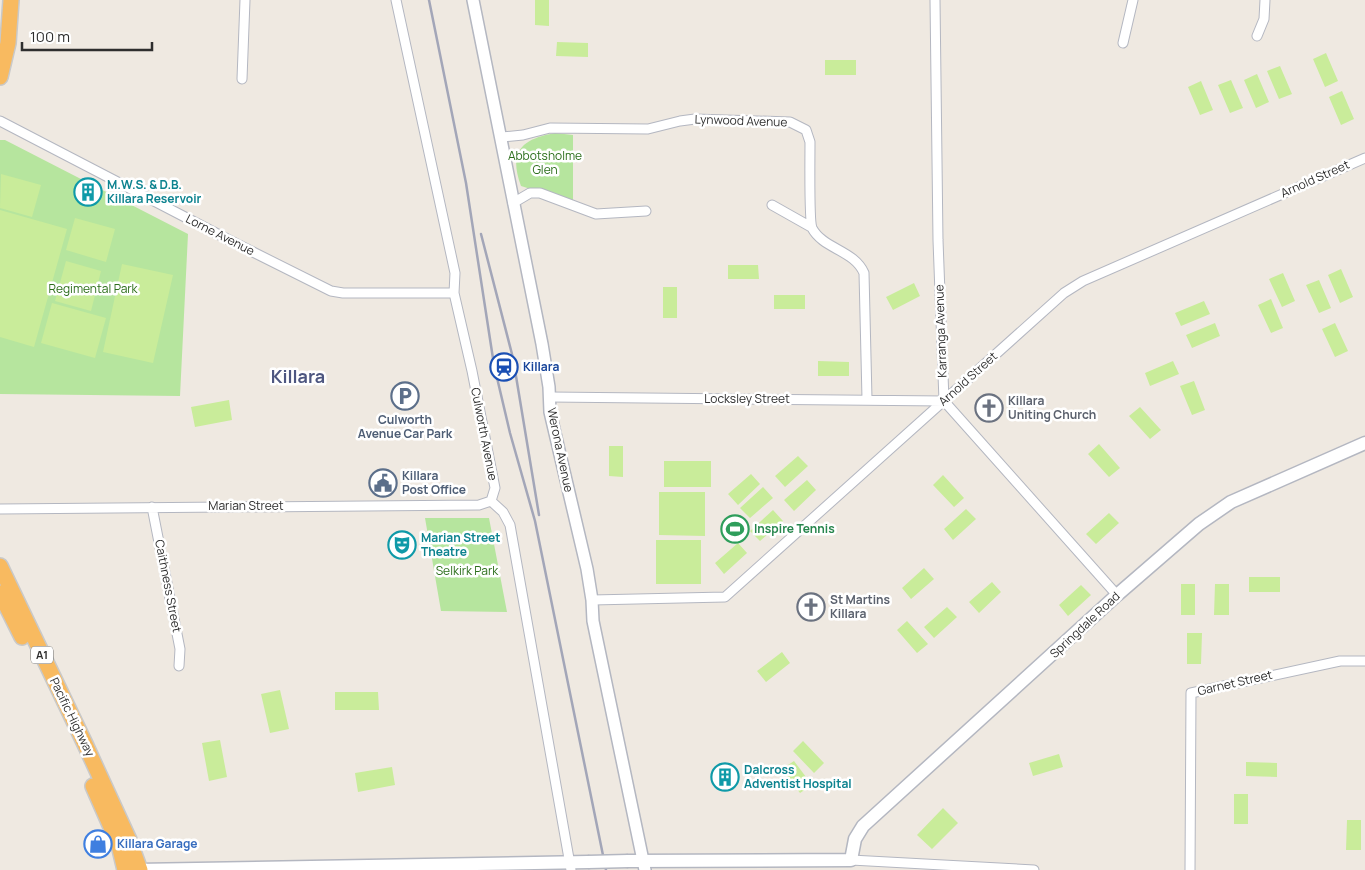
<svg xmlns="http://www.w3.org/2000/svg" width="1365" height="870" viewBox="0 0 1365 870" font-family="Manrope,sans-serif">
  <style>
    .green { fill: #b6e59e }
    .pitch { fill: #c9ec9a }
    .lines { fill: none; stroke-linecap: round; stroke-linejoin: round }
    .minor-casing { stroke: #b4b7c1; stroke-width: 11 }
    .tertiary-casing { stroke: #b4b7c1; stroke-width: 14 }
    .secondary-casing { stroke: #b4b7c1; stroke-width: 15 }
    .trunk-casing { stroke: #c9c9c9; stroke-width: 18 }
    .minor { stroke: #fff; stroke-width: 9 }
    .tertiary { stroke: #fff; stroke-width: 11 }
    .secondary { stroke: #fff; stroke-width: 12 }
    .trunk { stroke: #f8ba60; stroke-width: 15 }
    .rail { stroke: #a3a6b8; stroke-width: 2.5 }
    .secondary-bridge-casing { stroke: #b4b7c1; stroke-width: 15; stroke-linecap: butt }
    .secondary-bridge { stroke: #fff; stroke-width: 12 }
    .labels { text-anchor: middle; stroke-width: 5; stroke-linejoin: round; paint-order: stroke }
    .shield { fill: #fff; stroke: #6d6d6d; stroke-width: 1 }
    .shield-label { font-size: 11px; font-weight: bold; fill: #2e2e2e }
    .street-label { font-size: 12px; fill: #2e2e2e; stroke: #fff }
    .park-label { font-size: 12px; fill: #2c6e1b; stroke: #fff }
    .culture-label { font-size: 12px; font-weight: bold; fill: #0d838f; stroke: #fff; text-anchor: start }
    .transit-label { font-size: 12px; font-weight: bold; fill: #164399; stroke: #fff; text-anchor: start }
    .worship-label { font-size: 12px; font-weight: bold; fill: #5b616d; stroke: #fff; text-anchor: start }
    .service-label { font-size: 12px; font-weight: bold; fill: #4e5e75; stroke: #fff }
    .leisure-label { font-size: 12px; font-weight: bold; fill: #27864d; stroke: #fff; text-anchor: start }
    .shop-label { font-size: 12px; font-weight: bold; fill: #366cbe; stroke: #fff; text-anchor: start }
    .district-label { font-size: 18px; font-weight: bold; fill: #4d5680; stroke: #fff }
  </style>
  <rect width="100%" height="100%" fill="#efe9e1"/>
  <path class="green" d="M555,133L573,135V202L521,186C508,151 522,139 555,133Z
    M0,140H5L188,234L180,396L0,394Z
    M425,518H489L507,612L441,611Z"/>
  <path class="pitch" d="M535,0H549V26L535,25Z
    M557,42L588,43V57L556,56Z
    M1326,53L1338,81L1325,87L1313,59Z
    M825,60H856V75H825Z
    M1280,66L1292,94L1279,99L1267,71Z
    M1257,74L1269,102L1256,108L1244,80Z
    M1231,80L1243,108L1230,113L1218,85Z
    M1201,81L1213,110L1200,115L1188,87Z
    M1342,91L1354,119L1341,125L1329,97Z
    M1,174L41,185L32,217L0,208Z
    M0,210L67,229L34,347L0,337Z
    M75,218L115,229L106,262L66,250Z
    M66,261L101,271L91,311L55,301Z
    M122,264L173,275L153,363L103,352Z
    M728,265H758L759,279H728Z
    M1341,269L1353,297L1340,303L1328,275Z
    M1283,273L1295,301L1282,307L1269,279Z
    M1319,280L1331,308L1319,313L1306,285Z
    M914,283L920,296L893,310L886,297Z
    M663,287H677V318H663Z
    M774,295H805V309H774Z
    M1271,299L1283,328L1271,333L1258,305Z
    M1204,301L1210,314L1181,326L1175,313Z
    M52,303L106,318L95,358L41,343Z
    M1215,323L1220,336L1192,348L1186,335Z
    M1335,323L1348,351L1335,357L1322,329Z
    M818,361L849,362V376H818Z
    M1173,361L1179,374L1150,386L1145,373Z
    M1194,381L1205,410L1192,415L1180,386Z
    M229,400L232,420L195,427L191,407Z
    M1140,407L1161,430L1150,439L1129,416Z
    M1099,444L1120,468L1109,477L1088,454Z
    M609,446H623V477L609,476Z
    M798,456L808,466L785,487L775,476Z
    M664,461H711V487H664Z
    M751,474L760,484L738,505L728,494Z
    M943,475L964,498L954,507L933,485Z
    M807,480L816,490L794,511L784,500Z
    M763,487L773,498L750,518L740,508Z
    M659,492H705V536L659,535Z
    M966,509L976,519L953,540L944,529Z
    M773,510L783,521L760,541L750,531Z
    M1109,513L1119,523L1096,544L1086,534Z
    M656,540H701V584H656Z
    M738,543L747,553L724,574L715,563Z
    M924,568L934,579L911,599L902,588Z
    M1249,577H1280V592H1249Z
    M992,582L1001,592L979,613L969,602Z
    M1181,584H1195V615H1181Z
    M1215,584H1229V615H1214Z
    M1081,585L1091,595L1068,616L1059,605Z
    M947,607L957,617L934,638L924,627Z
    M907,621L928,644L917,653L897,630Z
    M1187,633H1202L1201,664H1187Z
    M782,652L790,663L766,682L757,671Z
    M280,690L289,729L270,733L261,694Z
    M335,692H378L379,710H335Z
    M220,740L227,777L209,781L202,743Z
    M803,741L824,763L814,773L793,751Z
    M1059,754L1063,767L1033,776L1029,763Z
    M794,761L812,785L800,793L782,769Z
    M1246,762L1277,763V777L1246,776Z
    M392,767L395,785L358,792L355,773Z
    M1234,794H1248V824H1234Z
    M943,808L958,823L932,849L917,835Z
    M1347,820H1361V850H1346Z"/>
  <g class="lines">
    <g class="minor-casing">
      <path id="minor" d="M396,0L455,273L454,293L472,371L495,488L491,501
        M935,0L938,240L944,401L1117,595
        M1257,36L1264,19L1265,0
        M1123,43L1133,0
        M242,79L245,0
        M0,121L233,242L331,291L343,293H454
        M502,137L523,135L550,128L648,129L680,121L695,119L790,122L806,130L810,142C810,155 809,221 812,228C823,249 854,250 864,273L867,399
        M513,203L530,193H540L596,214L646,211
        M772,205L811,227
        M550,397L944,401
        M491,501L503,512L510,525L571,870
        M152,507L180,649L179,666
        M0,509L479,505L491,501
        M592,600L725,597L1064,293L1083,281L1365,158
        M851,860L1034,870
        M1190,870L1191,693L1340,661H1365"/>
    </g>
    <g class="tertiary-casing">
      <path id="tertiary" d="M473,0L542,344L549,387L550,412L587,569L592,600L593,621L645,870"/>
    </g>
    <g class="secondary-casing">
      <path id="secondary" d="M628,861L851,860L855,839L863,826L1117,595L1199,524L1231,502L1365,443
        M137,870L588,862"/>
    </g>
    <g class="trunk-casing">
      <path id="trunk" d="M0,77L8,43L11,0
        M0,566L85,744L129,840L140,870
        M0,593L22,637
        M93,786L119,845L125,870"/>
    </g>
    <use href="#minor" class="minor"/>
    <use href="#tertiary" class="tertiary"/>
    <use href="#secondary" class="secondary"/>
    <use href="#trunk" class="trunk"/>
    <path class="rail" d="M429,0L466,183L494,365L510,433L535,521L606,870
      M481,234L513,358L539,515"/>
    <g class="secondary-bridge-casing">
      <path id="secondary-bridge" d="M588,862L628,861"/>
    </g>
    <use href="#secondary-bridge" class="secondary-bridge"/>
  </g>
  <defs>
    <g id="building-ring" transform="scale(1.4375)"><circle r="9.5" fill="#fff" stroke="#0f9aa8" stroke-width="1.5"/><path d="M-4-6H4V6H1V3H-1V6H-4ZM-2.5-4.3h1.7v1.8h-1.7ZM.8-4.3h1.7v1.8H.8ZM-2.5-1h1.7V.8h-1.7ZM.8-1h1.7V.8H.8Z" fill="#0f9aa8"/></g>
    <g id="station-ring" transform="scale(1.4375)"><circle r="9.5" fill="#fff" stroke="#1a4fb4" stroke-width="1.5"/><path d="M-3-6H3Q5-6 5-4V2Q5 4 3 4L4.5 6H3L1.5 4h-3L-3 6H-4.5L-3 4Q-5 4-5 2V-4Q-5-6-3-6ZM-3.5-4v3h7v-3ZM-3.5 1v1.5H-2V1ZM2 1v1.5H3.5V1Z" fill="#1a4fb4"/></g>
    <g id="parking-ring" transform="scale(1.4375)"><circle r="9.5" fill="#fff" stroke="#5c6f8a" stroke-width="1.5"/><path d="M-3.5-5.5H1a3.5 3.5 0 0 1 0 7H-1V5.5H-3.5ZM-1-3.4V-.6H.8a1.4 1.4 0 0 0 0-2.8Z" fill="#5c6f8a"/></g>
    <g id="church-ring" transform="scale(1.4375)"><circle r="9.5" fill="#fff" stroke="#6b7280" stroke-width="1.5"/><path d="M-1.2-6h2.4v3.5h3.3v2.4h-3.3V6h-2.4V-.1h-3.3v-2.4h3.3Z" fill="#6b7280"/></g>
    <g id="civic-ring" transform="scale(1.4375)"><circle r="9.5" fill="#fff" stroke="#5c6f8a" stroke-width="1.5"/><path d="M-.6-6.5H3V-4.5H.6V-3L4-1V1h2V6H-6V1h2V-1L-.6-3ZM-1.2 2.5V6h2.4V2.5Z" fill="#5c6f8a"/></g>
    <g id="stadium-ring" transform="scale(1.4375)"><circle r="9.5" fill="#fff" stroke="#2e9e5b" stroke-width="1.5"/><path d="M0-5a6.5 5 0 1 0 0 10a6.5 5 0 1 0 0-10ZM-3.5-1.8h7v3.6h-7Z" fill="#2e9e5b"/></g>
    <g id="theatre-ring" transform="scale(1.4375)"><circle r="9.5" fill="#fff" stroke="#0f9aa8" stroke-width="1.5"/><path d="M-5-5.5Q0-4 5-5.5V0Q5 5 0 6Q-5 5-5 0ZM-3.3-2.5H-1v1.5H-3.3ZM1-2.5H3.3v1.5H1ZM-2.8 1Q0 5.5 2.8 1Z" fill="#0f9aa8"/></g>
    <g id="shop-ring" transform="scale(1.4375)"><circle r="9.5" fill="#fff" stroke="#3f7fe0" stroke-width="1.5"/><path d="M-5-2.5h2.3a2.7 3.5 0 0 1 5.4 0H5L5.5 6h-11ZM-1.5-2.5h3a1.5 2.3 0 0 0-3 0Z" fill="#3f7fe0"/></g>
  </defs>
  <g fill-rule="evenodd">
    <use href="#building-ring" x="88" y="192"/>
    <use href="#station-ring" x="504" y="367"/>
    <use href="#parking-ring" x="405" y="396"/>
    <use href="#church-ring" x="989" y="408"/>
    <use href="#civic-ring" x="383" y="483"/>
    <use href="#stadium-ring" x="735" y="529"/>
    <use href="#theatre-ring" x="402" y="545"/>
    <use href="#church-ring" x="811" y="607"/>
    <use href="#building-ring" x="725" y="777"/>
    <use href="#shop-ring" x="98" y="844"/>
  </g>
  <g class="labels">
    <rect class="shield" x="31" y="646.5" width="22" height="17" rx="4"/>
    <g class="shield-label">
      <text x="42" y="659">A1</text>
    </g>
    <g class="street-label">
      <text transform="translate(741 121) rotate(2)" y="4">Lynwood Avenue</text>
      <text transform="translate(1315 179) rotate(-24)" y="4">Arnold Street</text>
      <text transform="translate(220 235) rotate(27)" y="4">Lorne Avenue</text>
      <text transform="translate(941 331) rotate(-92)" y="4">Karranga Avenue</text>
      <text transform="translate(968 379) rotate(-42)" y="4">Arnold Street</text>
      <text x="747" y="403">Locksley Street</text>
      <text transform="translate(484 434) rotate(79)" y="4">Culworth Avenue</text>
      <text transform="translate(560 450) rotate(78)" y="4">Werona Avenue</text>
      <text x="246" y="510">Marian Street</text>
      <text transform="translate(168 586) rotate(79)" y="4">Caithness Street</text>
      <text transform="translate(1085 625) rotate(-43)" y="4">Springdale Road</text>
      <text transform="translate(1235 683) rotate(-13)" y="4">Garnet Street</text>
      <text transform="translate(72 717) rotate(64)" y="4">Pacific Highway</text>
    </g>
    <g class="park-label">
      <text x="545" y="160">Abbotsholme<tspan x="545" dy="14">Glen</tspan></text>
      <text x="93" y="293">Regimental Park</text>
      <text x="467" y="575">Selkirk Park</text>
    </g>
    <g class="culture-label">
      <text x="107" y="189">M.W.S. &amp; D.B.<tspan x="107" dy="14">Killara Reservoir</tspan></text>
      <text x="421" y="542">Marian Street<tspan x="421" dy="14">Theatre</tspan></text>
      <text x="744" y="774">Dalcross<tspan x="744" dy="14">Adventist Hospital</tspan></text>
    </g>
    <g class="transit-label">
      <text x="523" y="371">Killara</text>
    </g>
    <g class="worship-label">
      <text x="1008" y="405">Killara<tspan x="1008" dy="14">Uniting Church</tspan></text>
      <text x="830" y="604">St Martins<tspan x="830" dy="14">Killara</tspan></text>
    </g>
    <g class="service-label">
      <text x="405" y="424">Culworth<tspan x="405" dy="14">Avenue Car Park</tspan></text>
      <text x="402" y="480" text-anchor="start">Killara<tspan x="402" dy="14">Post Office</tspan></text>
    </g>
    <g class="leisure-label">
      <text x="754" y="533">Inspire Tennis</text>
    </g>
    <g class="shop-label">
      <text x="117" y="848">Killara Garage</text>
    </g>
    <g class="district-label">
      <text x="298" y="383">Killara</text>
    </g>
  </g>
  <path d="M22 42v8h130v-8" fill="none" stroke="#2e2e2e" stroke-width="2.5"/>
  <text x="30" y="42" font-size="15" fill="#2e2e2e" stroke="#ffffff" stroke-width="4" paint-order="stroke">100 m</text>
</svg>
